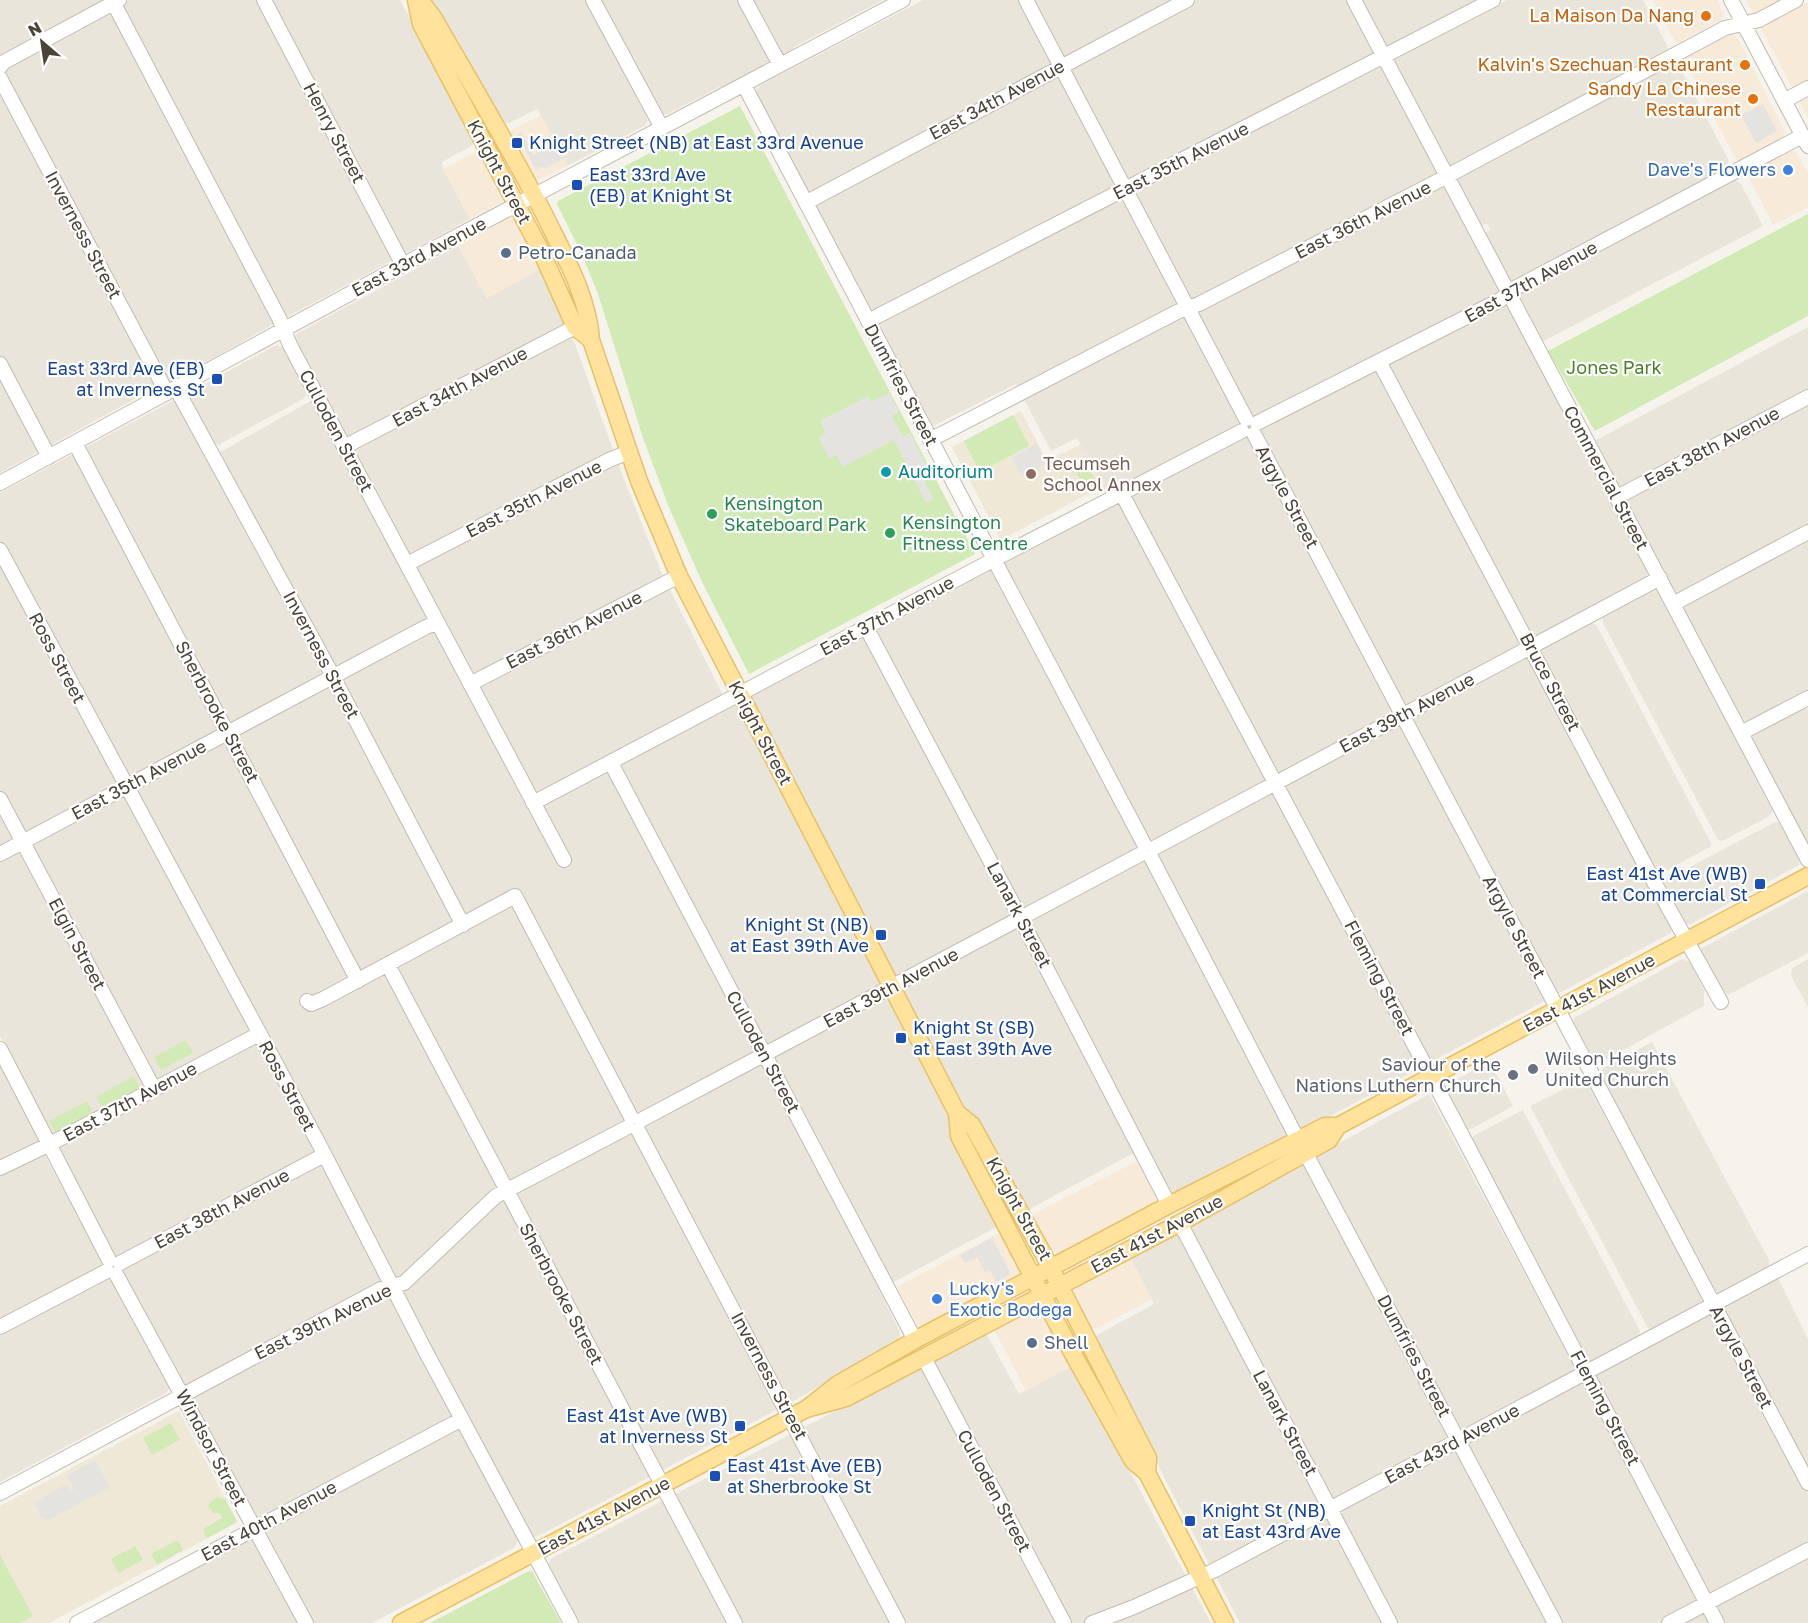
<svg xmlns="http://www.w3.org/2000/svg" width="1808" height="1623" viewBox="0 0 1808 1623" font-family="'Golos Text',sans-serif">
  <style>
    .residential { fill: #eae5da }
    .commercial { fill: #f7ead8 }
    .education { fill: #efe8d6 }
    .green { fill: #d2eab5 }
    .parking { fill: #e5e3e0 }
    .lines { fill: none; stroke-linecap: round; stroke-linejoin: round }
    .minor-casing { stroke: #c2bbae; stroke-width: 16 }
    .major-casing { stroke: #e6c16a; stroke-width: 19 }
    .minor { stroke: #fff; stroke-width: 14 }
    .major { stroke: #ffe39c; stroke-width: 16 }
    .food-dot { fill: #e8710a; stroke: #fff; stroke-width: 2 }
    .transit-dot { fill: #1a4fb4; stroke: #fff; stroke-width: 2 }
    .shop-dot { fill: #3f7fe0; stroke: #fff; stroke-width: 2 }
    .service-dot { fill: #5c6f8a; stroke: #fff; stroke-width: 2 }
    .culture-dot { fill: #0f9aa8; stroke: #fff; stroke-width: 2 }
    .education-dot { fill: #8d6e63; stroke: #fff; stroke-width: 2 }
    .leisure-dot { fill: #2e9e5b; stroke: #fff; stroke-width: 2 }
    .worship-dot { fill: #6b7280; stroke: #fff; stroke-width: 2 }
    .labels { text-anchor: middle; stroke-width: 4.5; stroke-linejoin: round; paint-order: stroke }
    .food-label { font-size: 18px; fill: #c56008; stroke: #fff; text-anchor: end }
    .street-label { font-size: 18px; fill: #4b4439; stroke: #fff }
    .transit-label { font-size: 18px; fill: #164399; stroke: #fff; text-anchor: start }
    .shop-label { font-size: 18px; fill: #366cbe; stroke: #fff; text-anchor: end }
    .service-label { font-size: 18px; fill: #4e5e75; stroke: #fff; text-anchor: start }
    .park-label { font-size: 18px; fill: #4a7f2a; stroke: #fff }
    .education-label { font-size: 18px; fill: #785e54; stroke: #fff; text-anchor: start }
    .culture-label { font-size: 18px; fill: #0d838f; stroke: #fff; text-anchor: start }
    .leisure-label { font-size: 18px; fill: #27864d; stroke: #fff; text-anchor: start }
    .worship-label { font-size: 18px; fill: #5b616d; stroke: #fff; text-anchor: start }
  </style>
  <rect width="100%" height="100%" fill="#f6f3ec"/>
  <path class="residential" d="M0,0H102L108,11L129,0H400L476,141L475,144L442,162L443,169L470,219L270,326L189,372L186,376L172,383L167,381L0,473Z
    M431,0H586L647,115V122L644,126L567,166L537,109L509,123H502Z
    M600,0H737L760,44L765,48L769,60L763,67L725,88L719,87L668,114H662Z
    M750,0H883L794,47L792,51L784,55H781Z
    M923,0H1350L1583,447L1808,327V690L1751,720L1745,723L1741,722L1662,572L1521,644L1671,928V933L1308,1128L1178,1192H1170L1145,1147L879,1290L900,1332L899,1340L797,1399L540,1535L534,1537L529,1534L519,1539L514,1548L372,1623H312L267,1536L110,1251L0,1036V493L174,400L179,402L208,459L321,395L294,342L296,334L458,246L487,298L542,268L574,341L620,469L661,572L729,707L789,676L790,671L797,668H804L847,645L850,639L1102,512L1104,507L1110,504L1077,438L1051,451L1016,384L933,426L757,95V89L761,85Z
    M1360,0H1478L1390,47L1384,45Z
    M1507,0H1643L1666,43L1668,49L1449,169L1391,61Z
    M1674,63L1680,67L1728,159L1729,168L1514,282H1509L1484,236L1485,233L1490,230L1487,224L1479,225L1457,182L1458,177Z
    M1735,180L1741,184L1763,226L1542,342L1516,296L1518,292Z
    M276,345L284,348L308,392L307,395L303,399L218,445L213,442L195,408L190,405L187,391L194,386H201Z
    M1651,590L1659,592L1774,810L1768,817L1722,841L1718,840L1604,625L1602,616Z
    M1591,622L1597,626L1711,843L1710,847L1660,874L1656,873L1541,656L1543,647Z
    M1804,707L1808,710V849L1751,739L1752,736L1757,732Z
    M1775,822H1780L1800,857L1799,865L1691,924H1685L1662,883L1663,881Z
    M1808,891V953L1728,995L1716,982L1700,952L1702,948Z
    M1682,959L1690,962L1704,990V1006L1601,1062L1595,1063L1573,1023L1574,1018Z
    M1808,959V1007L1791,976L1792,968Z
    M1652,1042L1769,1260V1267L1734,1285L1732,1288L1724,1293H1718L1714,1291L1600,1076V1073L1604,1068Z
    M0,1061L41,1139L40,1143L46,1157L170,1388L166,1393L0,1482Z
    M1490,1062L1513,1106L1473,1128L1465,1130L1443,1089L1448,1084Z
    M1582,1080L1587,1083L1703,1296L1699,1307L1653,1331L1648,1328L1530,1106Z
    M1429,1094L1577,1372L1644,1347L1778,1278L1808,1339V1623H1240L1167,1483L1095,1336L1154,1304L1130,1257Z
    M1523,1110L1640,1331L1639,1337L1591,1362L1584,1358L1470,1140L1475,1135Z
    M984,1334L987,1335L1019,1394L1073,1365L1211,1623H579L549,1567V1562L552,1558Z
    M251,1538L298,1623H92Z"/>
  <path class="commercial" d="M1653,0H1717L1724,15L1721,20L1678,43L1674,40Z
    M1746,0H1801L1803,5L1808,3V118Z
    M1731,34L1737,37L1785,132L1783,137L1739,161L1734,156L1685,62L1684,58Z
    M541,115L567,166L539,180L532,177L509,134L512,129Z
    M1790,151L1796,152L1808,173V207L1773,225L1747,174Z
    M476,152H481L504,196L500,203L470,219L443,169Z
    M511,217L517,219L542,268L487,298L458,246Z
    M1135,1162L1138,1163L1155,1196V1204L1059,1255L1050,1251L1033,1219L1035,1213Z
    M997,1234H1002L1020,1269L1019,1274L920,1330L897,1287Z
    M1130,1257L1152,1299L1096,1329L1090,1328L1074,1297L1076,1287Z
    M1033,1309L1043,1312L1073,1365L1026,1391L994,1329Z"/>
  <path class="education" d="M1021,411L1047,461L1081,444L1103,486L1001,540L952,447Z
    M179,1411L238,1522L49,1623H0V1506Z"/>
  <path class="green" d="M740,106L975,554L749,674L704,586L670,510L643,438L599,297L584,259L557,204L558,201Z
    M1808,214V316L1595,431L1548,351Z
    M1013,415L1029,446L987,468L985,465L978,468L964,441Z
    M1085,460L1099,487L1092,491L1088,484L1083,486L1073,466Z
    M186,1040L193,1053L161,1070L154,1057Z
    M134,1076L140,1088L102,1108L96,1097Z
    M87,1101L93,1114L58,1132H55L49,1121Z
    M171,1423L180,1440L152,1455L143,1438Z
    M217,1497L225,1499L237,1522L207,1538L203,1529L222,1518L219,1513H213L208,1506L212,1500Z
    M175,1541L179,1542L183,1550L157,1565L151,1554Z
    M135,1546L143,1560L118,1573L111,1559Z
    M0,1555L33,1616L19,1623H0Z
    M532,1571L561,1623H430L527,1572Z"/>
  <path class="parking" d="M1763,104L1777,131L1756,143L1741,115Z
    M521,132L533,155L555,144L563,159L545,168L540,167L536,170L517,134Z
    M889,393L899,412L892,416L903,437L910,433L931,475L923,479L934,499L926,503L894,440L842,467L836,455L829,459L818,437L826,433L820,421L868,396L871,402Z
    M1037,444L1047,463L1022,476L1012,457Z
    M992,1238L1011,1274L996,1282L990,1270L985,1272L977,1257L965,1263L960,1255Z
    M95,1460L110,1487L46,1521L44,1517L41,1518L34,1502L67,1484L71,1491L74,1490L67,1476Z"/>
  <g class="lines">
    <g class="minor-casing">
      <path id="minor" d="M112,0L279,318L290,345L564,860
        M264,0L403,265
        M593,0L662,128
        M745,0L780,65
        M1026,0L1246,419
        M1354,0L1808,860
        M1731,0L1808,146
        M0,67L4,62L119,0
        M0,78L167,393
        M744,85L1144,844
        M1784,101L1808,88
        M807,202L1187,0
        M868,321L1493,0
        M1380,363L1654,882L1721,1002
        M0,364L49,457
        M176,388L327,665L463,925
        M1257,423L1500,300L1515,288L1802,136
        M1254,434L1808,1483
        M930,440L1179,311L1199,304L1436,182L1725,28L1759,20L1796,0
        M75,443L358,981
        M344,447L575,327
        M0,483L414,259L903,0
        M1122,494L1463,1137L1717,1623
        M1617,497L1808,397
        M0,550L319,1144L426,1352L571,1623
        M407,564L609,460L629,452
        M1673,604L1808,532
        M866,627L1021,919L1169,1205
        M470,684L679,576
        M1741,733L1808,698
        M611,763L915,1340
        M0,799L154,1089
        M533,803L993,560L1242,431
        M1154,848L1660,578
        M0,854L426,627L437,623
        M1151,857L1298,1140
        M388,965L735,1623
        M307,1001L311,1004L323,999L515,896L631,1117
        M0,1049L109,1260
        M641,1120L1141,854
        M638,1130L898,1623
        M1305,1152L1555,1623
        M0,1168L50,1144L259,1034
        M1180,1223L1390,1623
        M120,1263L324,1155
        M116,1274L306,1623
        M0,1327L107,1271
        M924,1358L1064,1623
        M0,1493L381,1289L404,1283L496,1196L628,1127
        M77,1623L462,1419
        M1092,1623L1134,1607L1215,1570L1808,1254
        M1669,1623L1808,1550"/>
    </g>
    <g class="major-casing">
      <path id="major" d="M416,0L421,24L541,251L575,327L591,340
        M420,0L433,17C471,83 510,148 545,216C564,255 588,296 591,340L639,481L679,576L957,1113L959,1136L1073,1354L1133,1461L1147,1473L1225,1623
        M957,1113L972,1125L1046,1259L1148,1458L1147,1473
        M806,1409L846,1398L1180,1223L1329,1140L1338,1126L1808,876
        M401,1623L806,1409L838,1384L915,1340L1169,1205L1325,1126H1338"/>
    </g>
    <use href="#minor" class="minor"/>
    <use href="#major" class="major"/>
  </g>
  <g class="food-dot">
    <circle cx="1706" cy="16" r="6"/>
    <circle cx="1745" cy="65" r="6"/>
    <circle cx="1753" cy="99" r="6"/>
  </g>
  <g class="transit-dot">
    <rect x="511" y="137" width="12" height="12" rx="3"/>
    <rect x="571" y="179" width="12" height="12" rx="3"/>
    <rect x="211" y="373" width="12" height="12" rx="3"/>
    <rect x="1754" y="878" width="12" height="12" rx="3"/>
    <rect x="875" y="929" width="12" height="12" rx="3"/>
    <rect x="895" y="1032" width="12" height="12" rx="3"/>
    <rect x="734" y="1420" width="12" height="12" rx="3"/>
    <rect x="709" y="1470" width="12" height="12" rx="3"/>
    <rect x="1184" y="1515" width="12" height="12" rx="3"/>
  </g>
  <g class="shop-dot">
    <circle cx="1788" cy="170" r="6"/>
    <circle cx="937" cy="1299" r="6"/>
  </g>
  <g class="service-dot">
    <circle cx="506" cy="253" r="6"/>
    <circle cx="1032" cy="1343" r="6"/>
  </g>
  <circle class="culture-dot" cx="886" cy="472" r="6"/>
  <circle class="education-dot" cx="1031" cy="474" r="6"/>
  <g class="leisure-dot">
    <circle cx="712" cy="514" r="6"/>
    <circle cx="890" cy="533" r="6"/>
  </g>
  <g class="worship-dot">
    <circle cx="1533" cy="1069" r="6"/>
    <circle cx="1513" cy="1075" r="6"/>
  </g>
  <g class="labels">
    <g class="food-label">
      <text x="1694" y="22">La Maison Da Nang</text>
      <text x="1733" y="71">Kalvin's Szechuan Restaurant</text>
      <text x="1741" y="95">Sandy La Chinese<tspan x="1741" dy="21">Restaurant</tspan></text>
    </g>
    <g class="street-label">
      <text transform="translate(997 100) rotate(-28)" y="6">East 34th Avenue</text>
      <text transform="translate(334 133) rotate(62)" y="6">Henry Street</text>
      <text transform="translate(1181 161) rotate(-27)" y="6">East 35th Avenue</text>
      <text transform="translate(499 172) rotate(62)" y="6">Knight Street</text>
      <text transform="translate(1363 220) rotate(-27)" y="6">East 36th Avenue</text>
      <text transform="translate(83 235) rotate(62)" y="6">Inverness Street</text>
      <text transform="translate(419 257) rotate(-28)" y="6">East 33rd Avenue</text>
      <text transform="translate(1531 282) rotate(-29)" y="6">East 37th Avenue</text>
      <text transform="translate(901 385) rotate(62)" y="6">Dumfries Street</text>
      <text transform="translate(460 387) rotate(-28)" y="6">East 34th Avenue</text>
      <text transform="translate(336 431) rotate(62)" y="6">Culloden Street</text>
      <text transform="translate(1712 447) rotate(-28)" y="6">East 38th Avenue</text>
      <text transform="translate(1606 478) rotate(62)" y="6">Commercial Street</text>
      <text transform="translate(1287 497) rotate(62)" y="6">Argyle Street</text>
      <text transform="translate(534 499) rotate(-27)" y="6">East 35th Avenue</text>
      <text transform="translate(887 616) rotate(-28)" y="6">East 37th Avenue</text>
      <text transform="translate(574 630) rotate(-27)" y="6">East 36th Avenue</text>
      <text transform="translate(321 655) rotate(62)" y="6">Inverness Street</text>
      <text transform="translate(57 658) rotate(62)" y="6">Ross Street</text>
      <text transform="translate(1550 682) rotate(62)" y="6">Bruce Street</text>
      <text transform="translate(217 712) rotate(62)" y="6">Sherbrooke Street</text>
      <text transform="translate(1407 713) rotate(-28)" y="6">East 39th Avenue</text>
      <text transform="translate(760 733) rotate(62)" y="6">Knight Street</text>
      <text transform="translate(139 780) rotate(-28)" y="6">East 35th Avenue</text>
      <text transform="translate(1019 915) rotate(62)" y="6">Lanark Street</text>
      <text transform="translate(1514 927) rotate(62)" y="6">Argyle Street</text>
      <text transform="translate(77 944) rotate(62)" y="6">Elgin Street</text>
      <text transform="translate(1379 978) rotate(62)" y="6">Fleming Street</text>
      <text transform="translate(891 988) rotate(-28)" y="6">East 39th Avenue</text>
      <text transform="translate(1589 993) rotate(-28)" y="6">East 41st Avenue</text>
      <text transform="translate(763 1052) rotate(62)" y="6">Culloden Street</text>
      <text transform="translate(287 1086) rotate(62)" y="6">Ross Street</text>
      <text transform="translate(130 1102) rotate(-28)" y="6">East 37th Avenue</text>
      <text transform="translate(222 1209) rotate(-28)" y="6">East 38th Avenue</text>
      <text transform="translate(1019 1209) rotate(61)" y="6">Knight Street</text>
      <text transform="translate(1157 1234) rotate(-28)" y="6">East 41st Avenue</text>
      <text transform="translate(561 1294) rotate(62)" y="6">Sherbrooke Street</text>
      <text transform="translate(323 1322) rotate(-26)" y="6">East 39th Avenue</text>
      <text transform="translate(1414 1356) rotate(62)" y="6">Dumfries Street</text>
      <text transform="translate(1741 1357) rotate(62)" y="6">Argyle Street</text>
      <text transform="translate(769 1376) rotate(62)" y="6">Inverness Street</text>
      <text transform="translate(1605 1408) rotate(62)" y="6">Fleming Street</text>
      <text transform="translate(1285 1423) rotate(62)" y="6">Lanark Street</text>
      <text transform="translate(1452 1444) rotate(-28)" y="6">East 43rd Avenue</text>
      <text transform="translate(211 1448) rotate(62)" y="6">Windsor Street</text>
      <text transform="translate(994 1491) rotate(62)" y="6">Culloden Street</text>
      <text transform="translate(604 1516) rotate(-28)" y="6">East 41st Avenue</text>
      <text transform="translate(269 1521) rotate(-28)" y="6">East 40th Avenue</text>
    </g>
    <g class="transit-label">
      <text x="529" y="149">Knight Street (NB) at East 33rd Avenue</text>
      <text x="589" y="181">East 33rd Ave<tspan x="589" dy="21">(EB) at Knight St</tspan></text>
      <text x="205" y="375" text-anchor="end">East 33rd Ave (EB)<tspan x="205" dy="21">at Inverness St</tspan></text>
      <text x="1748" y="880" text-anchor="end">East 41st Ave (WB)<tspan x="1748" dy="21">at Commercial St</tspan></text>
      <text x="869" y="931" text-anchor="end">Knight St (NB)<tspan x="869" dy="21">at East 39th Ave</tspan></text>
      <text x="913" y="1034">Knight St (SB)<tspan x="913" dy="21">at East 39th Ave</tspan></text>
      <text x="728" y="1422" text-anchor="end">East 41st Ave (WB)<tspan x="728" dy="21">at Inverness St</tspan></text>
      <text x="727" y="1472">East 41st Ave (EB)<tspan x="727" dy="21">at Sherbrooke St</tspan></text>
      <text x="1202" y="1517">Knight St (NB)<tspan x="1202" dy="21">at East 43rd Ave</tspan></text>
    </g>
    <g class="shop-label">
      <text x="1776" y="176">Dave's Flowers</text>
      <text x="949" y="1295" text-anchor="start">Lucky's<tspan x="949" dy="21">Exotic Bodega</tspan></text>
    </g>
    <g class="service-label">
      <text x="518" y="259">Petro-Canada</text>
      <text x="1044" y="1349">Shell</text>
    </g>
    <g class="park-label">
      <text x="1614" y="374">Jones Park</text>
    </g>
    <g class="education-label">
      <text x="1043" y="470">Tecumseh<tspan x="1043" dy="21">School Annex</tspan></text>
    </g>
    <g class="culture-label">
      <text x="898" y="478">Auditorium</text>
    </g>
    <g class="leisure-label">
      <text x="724" y="510">Kensington<tspan x="724" dy="21">Skateboard Park</tspan></text>
      <text x="902" y="529">Kensington<tspan x="902" dy="21">Fitness Centre</tspan></text>
    </g>
    <g class="worship-label">
      <text x="1545" y="1065">Wilson Heights<tspan x="1545" dy="21">United Church</tspan></text>
      <text x="1501" y="1071" text-anchor="end">Saviour of the<tspan x="1501" dy="21">Nations Luthern Church</tspan></text>
    </g>
  </g>
  <g transform="translate(42 42) rotate(331)" stroke="#ffffff" stroke-width="4.5" paint-order="stroke">
  <path d="M0-4.5L10 22L0 15L-10 22Z" fill="#4b4439"/>
  <text y="-9" font-size="16" font-weight="bold" text-anchor="middle" fill="#4b4439">N</text>
  </g>
</svg>
